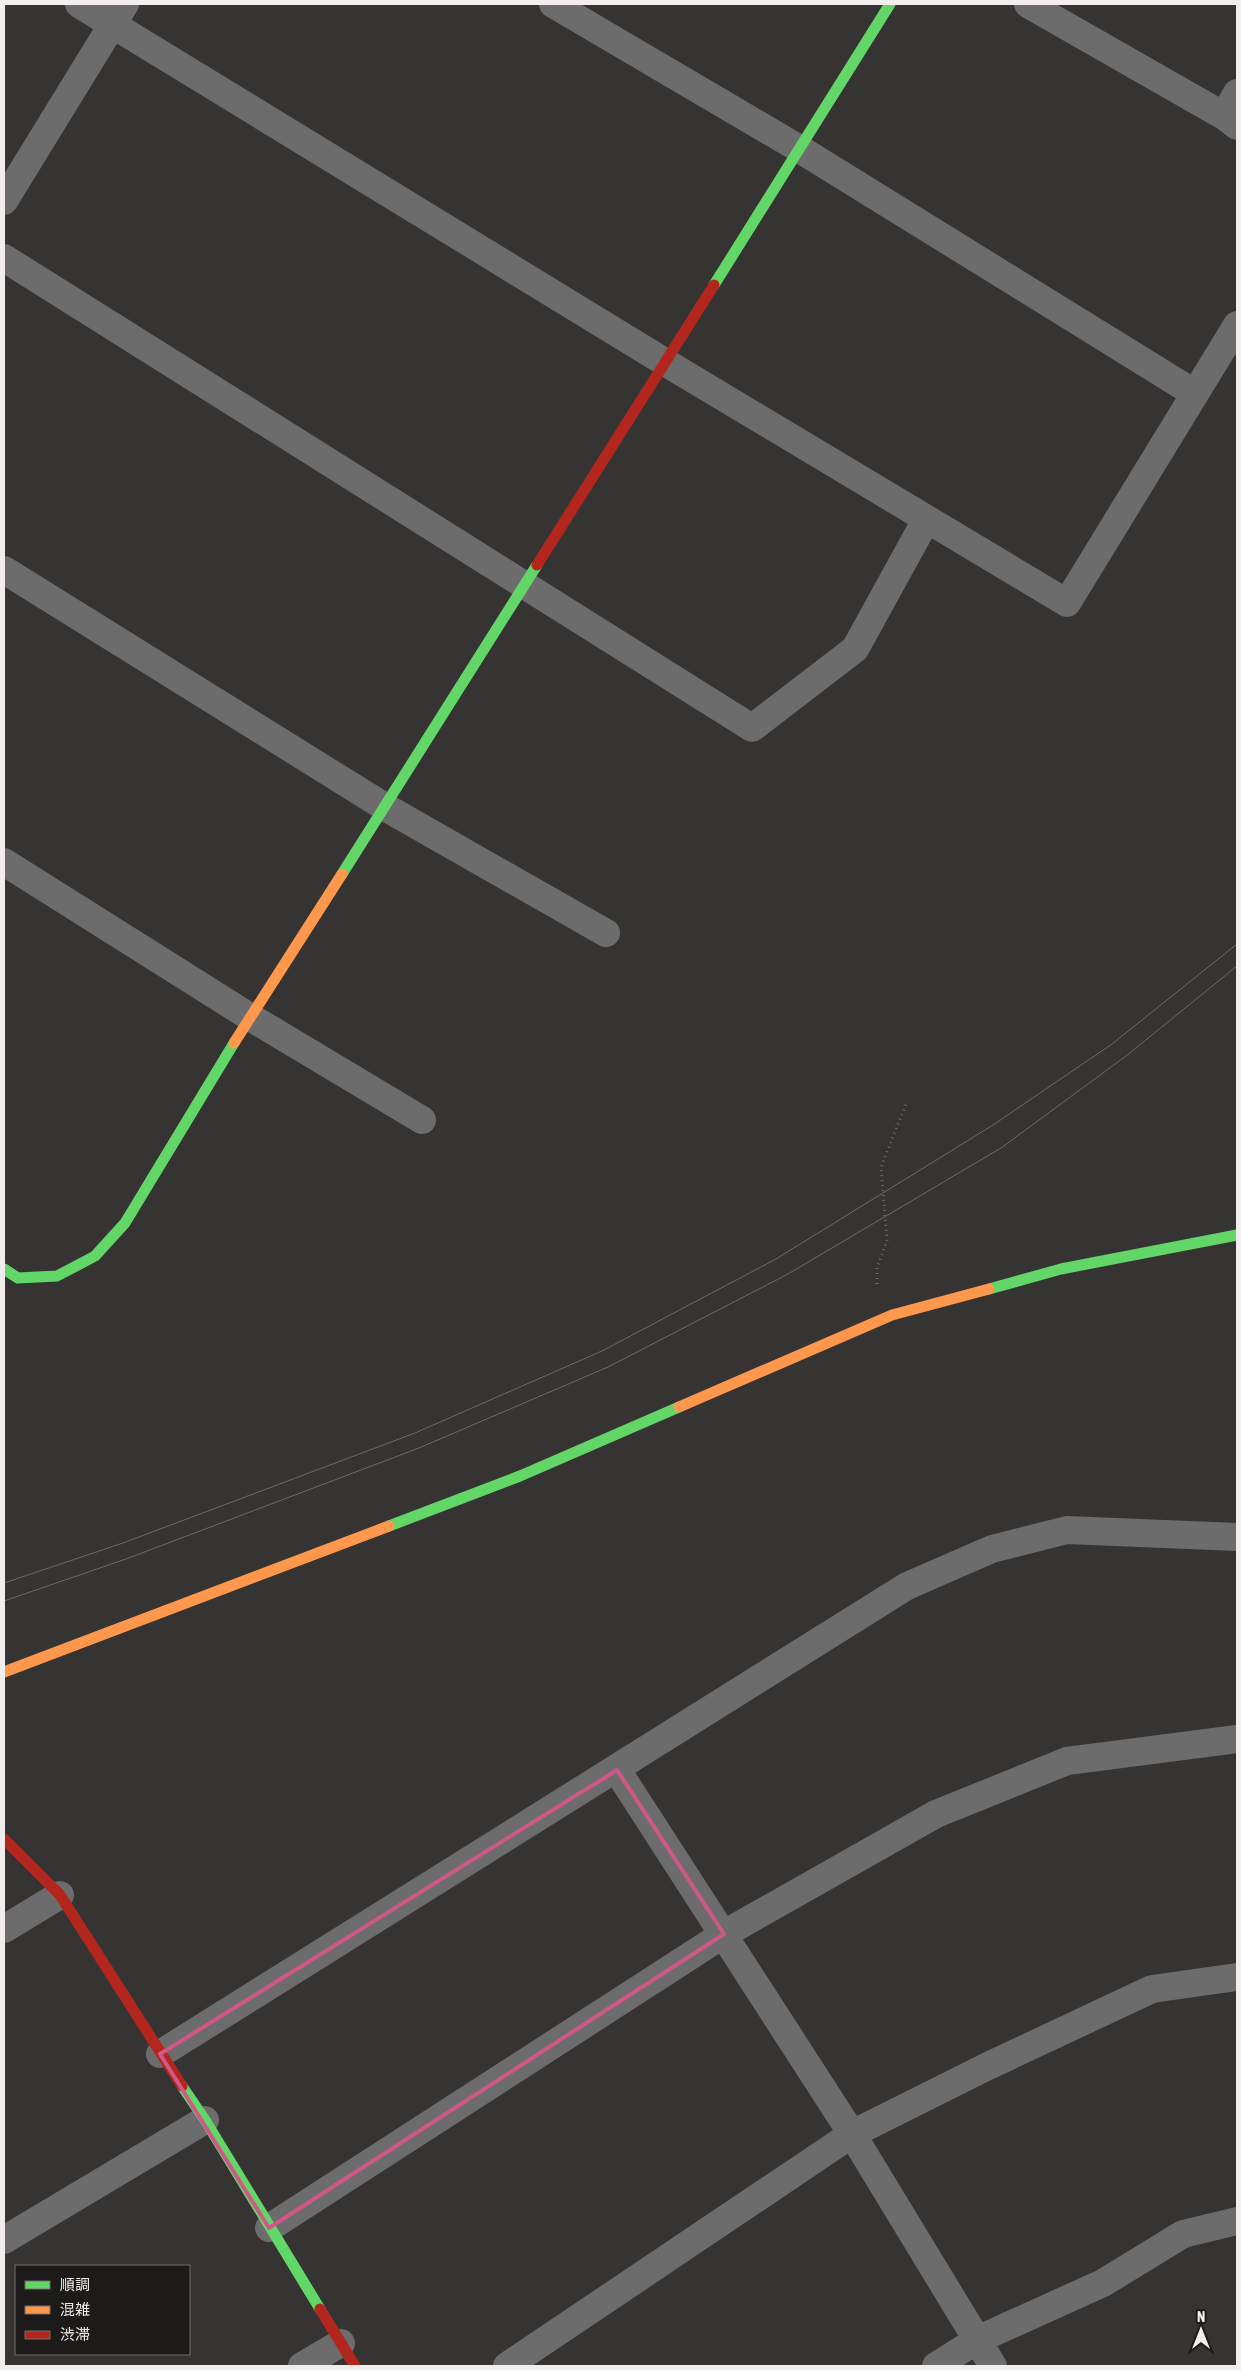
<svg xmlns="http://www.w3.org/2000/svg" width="1241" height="2370" viewBox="0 0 1241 2370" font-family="'Asap Condensed','Noto Sans JP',sans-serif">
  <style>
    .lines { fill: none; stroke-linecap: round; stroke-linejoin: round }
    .path { stroke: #6c6a69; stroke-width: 3; stroke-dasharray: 1 4; stroke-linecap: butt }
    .street { stroke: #6d6c6c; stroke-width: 28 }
    .fast { stroke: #63d668; stroke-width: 11 }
    .slow { stroke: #ff974d; stroke-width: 11 }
    .jam { stroke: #b3261e; stroke-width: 11 }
    .tram { stroke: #6d6b6a; stroke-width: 1 }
    .marked { fill: none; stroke: #d05887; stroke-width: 4; stroke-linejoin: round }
  </style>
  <rect width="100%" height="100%" fill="#363432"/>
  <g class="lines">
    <path class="path" d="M877,1284V1267L887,1241L881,1167L906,1104"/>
    <path class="street" d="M79,4L663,361L1067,603L1237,325
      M553,4L798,148L1194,393
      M1028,4L1224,116L1237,126
      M1224,116L1237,93
      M4,201L125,4
      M4,258L752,728L855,649L926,520
      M4,570L385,807L606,933
      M4,862L250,1017L422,1120
      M617,1770L852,2134L993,2366
      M4,1929L60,1895
      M160,2054L907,1586L992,1549L1067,1530L1237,1537
      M269,2228L724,1934L936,1814L1067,1761L1237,1739
      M4,2240L205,2120
      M302,2366L341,2343
      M507,2366L852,2134L988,2066L1152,1989L1237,1977
      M936,2366L977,2340L1103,2283L1183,2234L1237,2221"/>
    <path class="fast" d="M714,285L890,4
      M342,874L537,565
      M4,1269L18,1278L57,1276L95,1256L125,1223L234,1043
      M989,1289L1061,1269L1237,1235
      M389,1526L520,1476L679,1407
      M182,2086L205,2120L320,2309"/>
    <path class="slow" d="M234,1043L342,874
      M679,1407L892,1315L989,1289
      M4,1672L389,1526"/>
    <path class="jam" d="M537,565L714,285
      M4,1839L60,1895L182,2086
      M320,2309L355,2366"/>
    <path class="tram" d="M4,1583L123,1543L415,1433L602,1351L776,1259L993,1125L1112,1044L1237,944
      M4,1601L126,1559L419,1448L608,1367L788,1274L1001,1148L1126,1056L1237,966"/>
  </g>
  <path class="marked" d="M617,1770L724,1934L269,2228L160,2054Z"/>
  <rect width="1241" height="2370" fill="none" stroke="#f1eeed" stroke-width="10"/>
  <rect x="15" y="2265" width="175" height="90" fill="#1d1b1a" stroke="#726f6e"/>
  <rect x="25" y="2281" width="25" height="8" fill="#63d668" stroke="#726f6e"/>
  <text x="60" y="2290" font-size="15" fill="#f1eeed">順調</text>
  <rect x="25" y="2306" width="25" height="8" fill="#ff974d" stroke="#726f6e"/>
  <text x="60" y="2315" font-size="15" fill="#f1eeed">混雑</text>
  <rect x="25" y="2331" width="25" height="8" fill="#b3261e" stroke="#726f6e"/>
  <text x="60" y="2340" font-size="15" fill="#f1eeed">渋滞</text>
  <g transform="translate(1201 2330)" stroke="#1d1b1a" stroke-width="4" paint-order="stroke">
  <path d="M0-4L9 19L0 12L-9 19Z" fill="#f1eeed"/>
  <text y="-8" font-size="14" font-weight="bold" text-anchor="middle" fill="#f1eeed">N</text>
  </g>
</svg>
